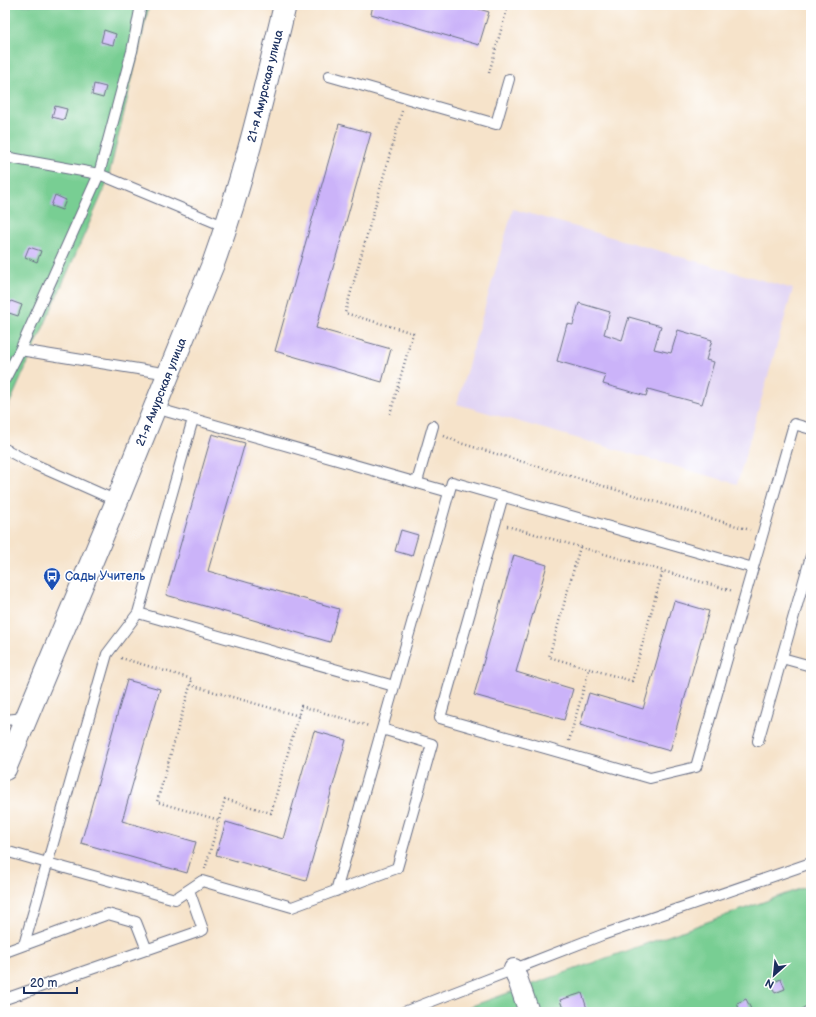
<svg xmlns="http://www.w3.org/2000/svg" width="816" height="1017" viewBox="0 0 816 1017" font-family="'Balsamiq Sans',sans-serif">
  <style>
    .built { fill: #e1d4f4 }
    .green { fill: #78ce93; stroke: #4a7e78 }
    .building { fill: #cbb3f9 }
    .lines { fill: none; stroke-linecap: round; stroke-linejoin: round }
    .service-casing { stroke: #686e84; stroke-width: 12 }
    .minor-casing { stroke: #686e84; stroke-width: 22 }
    .secondary-casing { stroke: #686e84; stroke-width: 24 }
    .path { stroke: #686e84; stroke-width: 2.5; stroke-dasharray: 1 3; stroke-linecap: butt }
    .service { stroke: #fff; stroke-width: 10 }
    .minor { stroke: #fff; stroke-width: 20 }
    .secondary { stroke: #fff; stroke-width: 22 }
    .labels { text-anchor: middle; stroke-width: 3.5; stroke-linejoin: round; paint-order: stroke }
    .street-label { font-size: 12px; fill: #1b2f5e; stroke: #fff }
    .transit-label { font-size: 12px; fill: #164399; stroke: #fff; text-anchor: start }
  </style>
  <rect width="100%" height="100%" fill="#fff"/>
  <filter id="ink" filterUnits="userSpaceOnUse"><feTurbulence type="fractalNoise" baseFrequency=".025" numOctaves="2"/><feDisplacementMap in="SourceGraphic" scale="8" xChannelSelector="R" yChannelSelector="G"/><feConvolveMatrix kernelMatrix="1 2 1 2 8 2 1 2 1" color-interpolation-filters="sRGB"/></filter>
  <filter id="wash" filterUnits="userSpaceOnUse"><feTurbulence type="fractalNoise" baseFrequency=".012" numOctaves="4" result="noise"/><feDisplacementMap in="SourceGraphic" scale="16" xChannelSelector="R" yChannelSelector="G"/><feGaussianBlur stdDeviation="0.9" result="paint"/><feColorMatrix in="noise" values="0 0 0 0 0 0 0 0 0 0 0 0 0 0 0 0 0 1.4 0 .05"/><feComposite in="paint" operator="in"/></filter>
  <g filter="url(#wash)">
    <rect width="100%" height="100%" fill="#f6e3ca"/>
    <path class="built" d="M513,209L793,289L737,484L457,404Z"/>
    <path class="green" d="M5,5H149L138,54L107,183L5,414Z
      M811,885V1012H455Z"/>
    <g id="blocks">
      <path class="building" d="M373,5H466L489,12L479,45L371,14Z
        M104,30L116,34L113,45L101,42Z
        M94,84L106,87L103,98L92,95Z
        M55,106L67,109L64,120L52,117Z
        M339,124L371,133L316,328L391,349L382,382L275,351Z
        M55,195L66,200L62,210L51,206Z
        M29,247L41,251L37,262L25,257Z
        M11,301L22,305L18,316L6,312Z
        M579,303L610,312L604,334L622,340L629,317L661,326L654,349L671,353L678,330L712,340L706,360L714,362L702,404L648,389L646,396L603,384L606,375L557,361L567,324L573,325Z
        M212,434L245,443L208,571L339,609L330,642L166,595Z
        M401,530L418,535L412,556L395,551Z
        M514,555L547,565L516,672L573,689L564,720L474,695Z
        M674,601L709,611L670,751L580,725L589,693L643,709Z
        M127,680L160,689L122,821L196,842L187,873L81,843Z
        M314,731L346,740L306,881L216,855L226,822L283,839Z
        M781,979L785,989L775,993L771,983Z
        M582,993L588,1012H564L560,1000Z
        M746,999L751,1009L740,1012L737,1003Z"/>
    </g>
  </g>
  <g filter="url(#ink)">
    <use href="#blocks" fill-opacity="0" stroke="#686e84" stroke-width="1"/>
    <g class="lines">
      <g class="service-casing">
        <path id="service" d="M329,76L496,124L509,79
          M5,157L99,174L132,51L141,5
          M20,350L169,374
          M5,379L20,350L99,174L226,227
          M155,408L449,492
          M5,449L27,461L117,501
          M417,482L433,426
          M503,496L440,718L650,778L696,767L794,424L811,429
          M138,613L394,686
          M782,658L811,666
          M5,720L25,718
          M758,741L811,556
          M5,851L175,899L202,881L292,907L397,868L432,744L382,729
          M336,891L452,482L753,568
          M24,945L107,654L138,613L193,419
          M5,952L108,914L136,922L147,950
          M5,999L203,930L189,890
          M404,1012L602,935L811,863
          M807,1012L811,1011"/>
      </g>
      <g class="minor-casing">
        <path id="minor" d="M514,969L529,1012"/>
      </g>
      <g class="secondary-casing">
        <path id="secondary" d="M5,769L117,501L213,264C244,179 264,92 285,5"/>
      </g>
      <path class="path" d="M489,73L508,5
        M390,414L413,333L345,313L402,111
        M444,436L460,443L750,530
        M507,526L733,591
        M580,547L549,657L632,681L663,570
        M121,658L192,679L157,802L219,820
        M190,685L299,716
        M569,741L589,669
        M205,869L225,799L271,813L301,706L369,726"/>
      <use href="#service" class="service"/>
      <use href="#minor" class="minor"/>
      <use href="#secondary" class="secondary"/>
    </g>
  </g>
  <defs>
    <g id="bus-pin" transform="scale(0.9)"><path d="M0 17L-7.5 6A9.5 9.5 0 1 1 7.5 6Z" fill="#1a4fb4" stroke="#fff"/><path d="M-5-6H5V4H4V6H2V4H-2V6H-4V4H-5ZM-3.5-4V0h7V-4ZM-3.5 1.2v1.5H-2V1.2ZM2 1.2v1.5H3.5V1.2Z" fill="#fff"/></g>
  </defs>
  <g fill-rule="evenodd">
    <use href="#bus-pin" x="52" y="576"/>
  </g>
  <g class="labels">
    <g class="street-label">
      <text transform="translate(265 86) rotate(-76)" y="4">21-я Амурская улица</text>
      <text transform="translate(161 392) rotate(-68)" y="4">21-я Амурская улица</text>
    </g>
    <g class="transit-label">
      <text x="65" y="580">Сады Учитель</text>
    </g>
  </g>
  <rect width="816" height="1017" fill="none" stroke="#fff" stroke-width="20"/>
  <g transform="translate(774 975) rotate(207)" stroke="#ffffff" stroke-width="3" paint-order="stroke">
  <path d="M0-3L7 15L0 10L-7 15Z" fill="#1b2f5e"/>
  <text y="-6" font-size="11" font-weight="bold" text-anchor="middle" fill="#1b2f5e">N</text>
  </g>
  <path d="M24 987v6h53v-6" fill="none" stroke="#1b2f5e" stroke-width="2"/>
  <text x="30" y="987" font-size="12" fill="#1b2f5e" stroke="#ffffff" stroke-width="3" paint-order="stroke">20 m</text>
</svg>
